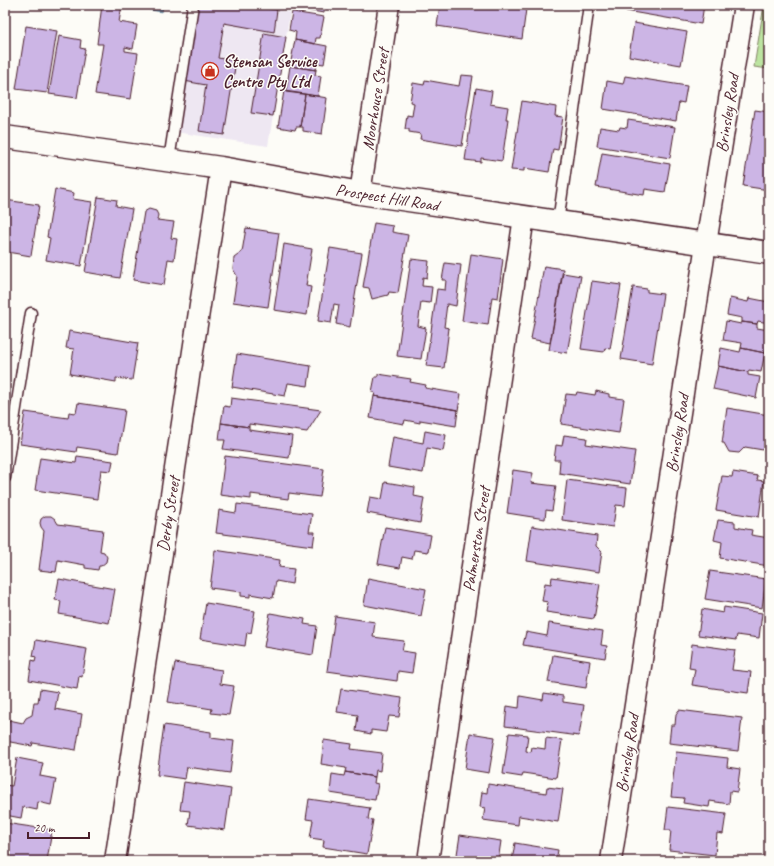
<svg xmlns="http://www.w3.org/2000/svg" width="774" height="866" viewBox="0 0 774 866" font-family="Caveat,sans-serif">
  <style>
    .built { fill: #eee7f2 }
    .green { fill: #bce4a0; stroke: #838266 }
    .water { fill: #7ec5df; stroke: #698397 }
    .building { fill: #ccb5e5; stroke: #4a1f2b }
    .lines { fill: none; stroke-linecap: round; stroke-linejoin: round }
    .lane-casing { stroke: #4a1f2b; stroke-width: 13 }
    .street-casing { stroke: #4a1f2b; stroke-width: 23 }
    .secondary-casing { stroke: #4a1f2b; stroke-width: 25 }
    .lane { stroke: #fdfcf7; stroke-width: 10 }
    .street { stroke: #fdfcf7; stroke-width: 20 }
    .secondary { stroke: #fdfcf7; stroke-width: 22 }
    .labels { text-anchor: middle; stroke-width: 3; stroke-linejoin: round; paint-order: stroke }
    .poi-label { font-size: 17px; font-weight: bold; fill: #4a1f2b; stroke: #fdfcf7; text-anchor: start }
    .street-label { font-size: 17px; fill: #4a1f2b; stroke: #fdfcf7 }
  </style>
  <rect width="100%" height="100%" fill="#fdfcf7"/>
  <filter id="ink" filterUnits="userSpaceOnUse"><feTurbulence type="fractalNoise" baseFrequency=".025" numOctaves="2"/><feDisplacementMap in="SourceGraphic" scale="8" xChannelSelector="R" yChannelSelector="G"/><feConvolveMatrix kernelMatrix="1 2 1 2 8 2 1 2 1" color-interpolation-filters="sRGB"/></filter>
  <g filter="url(#ink)">
    <path class="built" d="M196,5H249L290,12L268,146L175,132Z"/>
    <path class="green" d="M764,5H769V69L754,67Z"/>
    <path class="water" d="M124,5H163L162,12Z"/>
    <path class="building" d="M102,5H122L119,22L137,25L133,49L125,47V51L138,53L131,99L95,94L103,44H97Z
      M196,5H248L277,10L274,32L224,23L218,58L236,61L224,135L199,131L206,85L184,81Z
      M274,5H325L324,13Z
      M440,5H503L526,9L522,39L437,26Z
      M627,5H704L701,24L626,11Z
      M292,12L324,17L320,38H316L315,44L295,40L296,32L289,30Z
      M634,23L687,32L681,65L629,56Z
      M26,26L57,31L47,93L16,89Z
      M264,33L286,37L273,116L251,113Z
      M59,36L81,40L80,48L85,49L77,98L49,94Z
      M295,40L327,46L324,64L317,63L316,70L290,66Z
      M290,66L316,70L315,75L321,76L318,96L286,92Z
      M461,75L473,76L462,146L420,139L421,134L409,132V129H405L407,115L412,116L414,103L410,102L413,83L424,85L425,80L459,86Z
      M625,76L687,86L684,103L679,102L676,121L603,109L607,81L623,84Z
      M476,88L492,91L490,104L508,107L506,119H508L502,161L481,158V162L465,160Z
      M284,91L305,94L300,127H296L295,130L278,127Z
      M305,94L327,98L322,134L303,131V127H300Z
      M522,101L556,107L555,116L563,117L558,150L553,149L549,172L524,168V171L511,170Z
      M755,110L769,112V190L743,186Z
      M628,120L675,127L670,158L597,146L600,127L619,130L620,127L627,128Z
      M602,153L670,164L665,192L645,189L644,195L596,187Z
      M55,189L74,193L73,199L92,202L81,266L46,260L50,238L47,237Z
      M98,197L117,200L116,206L132,209L120,278L85,272Z
      M5,200L39,205L31,256L7,252V246L5,245Z
      M149,209L156,211L158,215L157,220L174,222L171,238L177,239L174,260L168,259L164,285L133,280L144,212Z
      M374,223L393,226L392,232L408,235L398,293L389,292L388,295L372,299L369,288L363,287Z
      M246,228L279,233L268,307L233,302L237,276L233,269L234,258L242,252Z
      M284,244L312,249L306,286L311,287L307,315L274,310Z
      M330,248L362,253L350,327L336,324L339,305L334,304L331,323L318,321Z
      M471,254L503,259L498,298L492,297L488,325L462,321Z
      M411,259L429,261L427,278L423,277L422,286L432,287L430,303L421,302L418,326L426,328L421,359L397,356Z
      M445,263L461,265L456,306L447,304L444,327L449,328L444,368L426,366L437,289L445,290L446,280H442Z
      M544,266L563,269L550,343L531,339Z
      M563,273L581,276L567,353L549,350Z
      M592,281L621,285L610,349L605,348L604,352L581,349Z
      M633,287L647,289V292L663,294L652,364L621,359Z
      M730,298L748,302L749,298L769,302V323L758,321L757,324L742,322V318L727,315Z
      M726,321L741,324L742,322L757,324V328L769,330L765,353L741,348L742,343L723,340Z
      M69,331L138,343L132,380L116,378V382L70,374L74,349L66,348Z
      M721,348L740,352L741,348L765,353L761,372L749,370L748,372L718,366Z
      M237,354L311,366L308,386L288,383L285,396L232,387Z
      M718,366L748,372V375L760,377L756,398L713,389Z
      M378,374L411,379L410,382L426,385L425,388L461,394L458,410L374,396L375,393L372,392L375,377H378Z
      M596,391L609,394V397L624,399L619,433L561,424L566,394L576,395L577,392L595,395Z
      M374,396L458,410L456,426L420,420V423L405,420L404,424L370,418Z
      M231,398L321,410L307,432L249,424V427L221,423L224,406L230,407Z
      M78,403L125,410L118,453L77,447L76,452L20,444L25,412L68,418L69,412L76,413Z
      M727,408L769,415V451L745,447L739,453L729,452L724,443H722Z
      M221,423L249,427V430L292,436L289,458L223,449L225,440H219Z
      M425,431L446,435L443,451L427,448L423,473L388,467L393,437L423,443Z
      M564,435L587,438L586,444L635,451L630,484L559,473L560,460H554L556,445L562,446Z
      M77,456L113,461L111,471L101,470L97,499L35,490L40,458L76,463Z
      M225,456L324,469L320,497L289,493L288,499L251,494V499L220,495Z
      M513,470L533,473L531,483L556,486L552,511L546,510L545,519L507,513Z
      M733,472L758,476L757,480L764,481L759,517L716,510L722,476L732,477Z
      M567,480L627,488L625,506L616,505L613,527L562,520Z
      M385,482L415,487L414,496L424,498L420,523L367,513L370,497L382,499Z
      M237,504L312,514L309,532H315L313,546L216,533L219,510L236,513Z
      M45,516H51L55,519L58,524L103,530L100,551L104,552L107,557L106,562L101,566H99L98,570L85,568V565L58,560L56,572L39,570L44,531L41,527L40,523L41,519Z
      M718,520L735,522V527L752,530L751,535L769,538V566L720,558L722,542L714,540Z
      M532,526L597,536L596,546L602,552L599,572L527,561Z
      M385,527L431,535L428,552L414,550L412,559L402,557L400,568L378,564Z
      M215,550L280,560L279,567L294,569L292,584L276,581L273,598L250,594V597L241,596V592L210,588Z
      M710,571L766,579L762,608L705,599Z
      M552,577L600,584L594,619L546,612L548,602L542,601L545,583L551,584Z
      M368,578L426,589L421,616L364,605Z
      M59,579L115,589L109,623L59,614L61,601L55,600Z
      M206,603L255,611L251,633L247,632L245,646L200,639Z
      M724,607L762,613L759,638L737,635L736,640L698,635L702,609L723,613Z
      M270,613L305,619L304,624L317,626L313,655L264,647Z
      M335,616L375,622L373,637L404,641L402,651L415,653L412,673L398,671L397,681L327,671Z
      M549,623L603,631L601,645L607,646L605,658L523,645L526,632L547,636Z
      M36,640L87,649L82,677L79,676L77,689L29,680L32,660L35,661L36,657L33,656Z
      M692,644L735,650L732,670L751,672L748,693L692,685L695,669L689,668Z
      M553,655L590,661L586,688L548,682Z
      M175,663L222,670L220,684L234,686L229,715L211,713L212,709L168,702Z
      M40,689L58,692L55,709L82,714L76,750L33,743L32,746L5,741L9,720L23,723L26,718L32,715L34,702H38Z
      M341,689L402,698L399,717L389,716L386,732L371,730V734L356,731L358,715L337,712Z
      M544,693L563,696V702L584,705L579,736L505,726L507,706L519,708L520,696L543,700Z
      M679,710L742,718L738,751L669,743L671,725H675L676,714Z
      M164,725L211,732V738L234,741L230,773L187,767L185,779L157,775Z
      M470,733L495,737L489,773L465,769Z
      M509,733L528,735L526,751L531,752L532,747L545,749L546,738L562,740L556,778L523,773L522,777L503,774Z
      M324,740L352,744L351,749L382,753L380,771L376,770L375,777L345,772L346,768L321,764Z
      M676,752L728,758L727,767L740,769L737,792L730,791L729,804L710,801L709,807L683,803L684,798L671,797Z
      M17,758L43,763L40,776L56,779L51,805L38,802L37,810L23,807L21,818L5,815V785L12,786Z
      M345,772L375,777L374,783L378,784L375,800L330,793L332,774L344,776Z
      M184,782L231,789L225,830L188,825L190,811L180,810Z
      M488,784L546,793L547,787L563,789L558,822L519,816L518,825L483,820L485,808L480,807L482,792L487,793Z
      M309,799L370,808L368,819L373,820L367,854L323,847L324,840L310,838L313,820L306,819Z
      M668,807L726,814L723,834L717,833L715,855L669,850L671,830H665Z
      M5,823L52,830L47,861H5Z
      M460,835L501,841L498,861H456Z
      M515,843L558,850L556,861H512Z"/>
    <g class="lines">
      <g class="lane-casing">
        <path id="lane" d="M169,160L193,5
          M558,222L589,5
          M5,478L31,313"/>
      </g>
      <g class="street-casing">
        <path id="street" d="M360,193L389,5
          M115,861L221,168
          M428,861L524,217
          M611,861L706,244L744,5"/>
      </g>
      <g class="secondary-casing">
        <path id="secondary" d="M5,137L221,168L360,193L769,253"/>
      </g>
      <use href="#lane" class="lane"/>
      <use href="#street" class="street"/>
      <use href="#secondary" class="secondary"/>
    </g>
  </g>
  <defs>
    <g id="shop-ring" transform="scale(0.9)"><circle r="9.5" fill="#fdfcf7" stroke="#c8321e" stroke-width="1.5"/><path d="M-5-2.5h2.3a2.7 3.5 0 0 1 5.4 0H5L5.5 6h-11ZM-1.5-2.5h3a1.5 2.3 0 0 0-3 0Z" fill="#c8321e"/></g>
  </defs>
  <g fill-rule="evenodd">
    <use href="#shop-ring" x="210" y="71"/>
  </g>
  <g class="labels">
    <g class="poi-label">
      <text x="223" y="67">Stensan Service<tspan x="223" dy="20">Centre Pty Ltd</tspan></text>
    </g>
    <g class="street-label">
      <text transform="translate(375 99) rotate(-81)" y="6">Moorhouse Street</text>
      <text transform="translate(727 113) rotate(-81)" y="6">Brinsley Road</text>
      <text transform="translate(387 197) rotate(9)" y="6">Prospect Hill Road</text>
      <text transform="translate(677 433) rotate(-81)" y="6">Brinsley Road</text>
      <text transform="translate(168 514) rotate(-81)" y="6">Derby Street</text>
      <text transform="translate(476 539) rotate(-81)" y="6">Palmerston Street</text>
      <text transform="translate(627 753) rotate(-81)" y="6">Brinsley Road</text>
    </g>
  </g>
  <rect width="774" height="866" fill="none" stroke="#fdfcf7" stroke-width="20"/>
  <rect x="10" y="10" width="754" height="846" fill="none" stroke="#4a1f2b" stroke-width="1.5" filter="url(#ink)"/>
  <path d="M28 832v6h61v-6" fill="none" stroke="#4a1f2b" stroke-width="2"/>
  <text x="34" y="832" font-size="12" fill="#4a1f2b" stroke="#fdfcf7" stroke-width="3" paint-order="stroke">20 m</text>
</svg>
